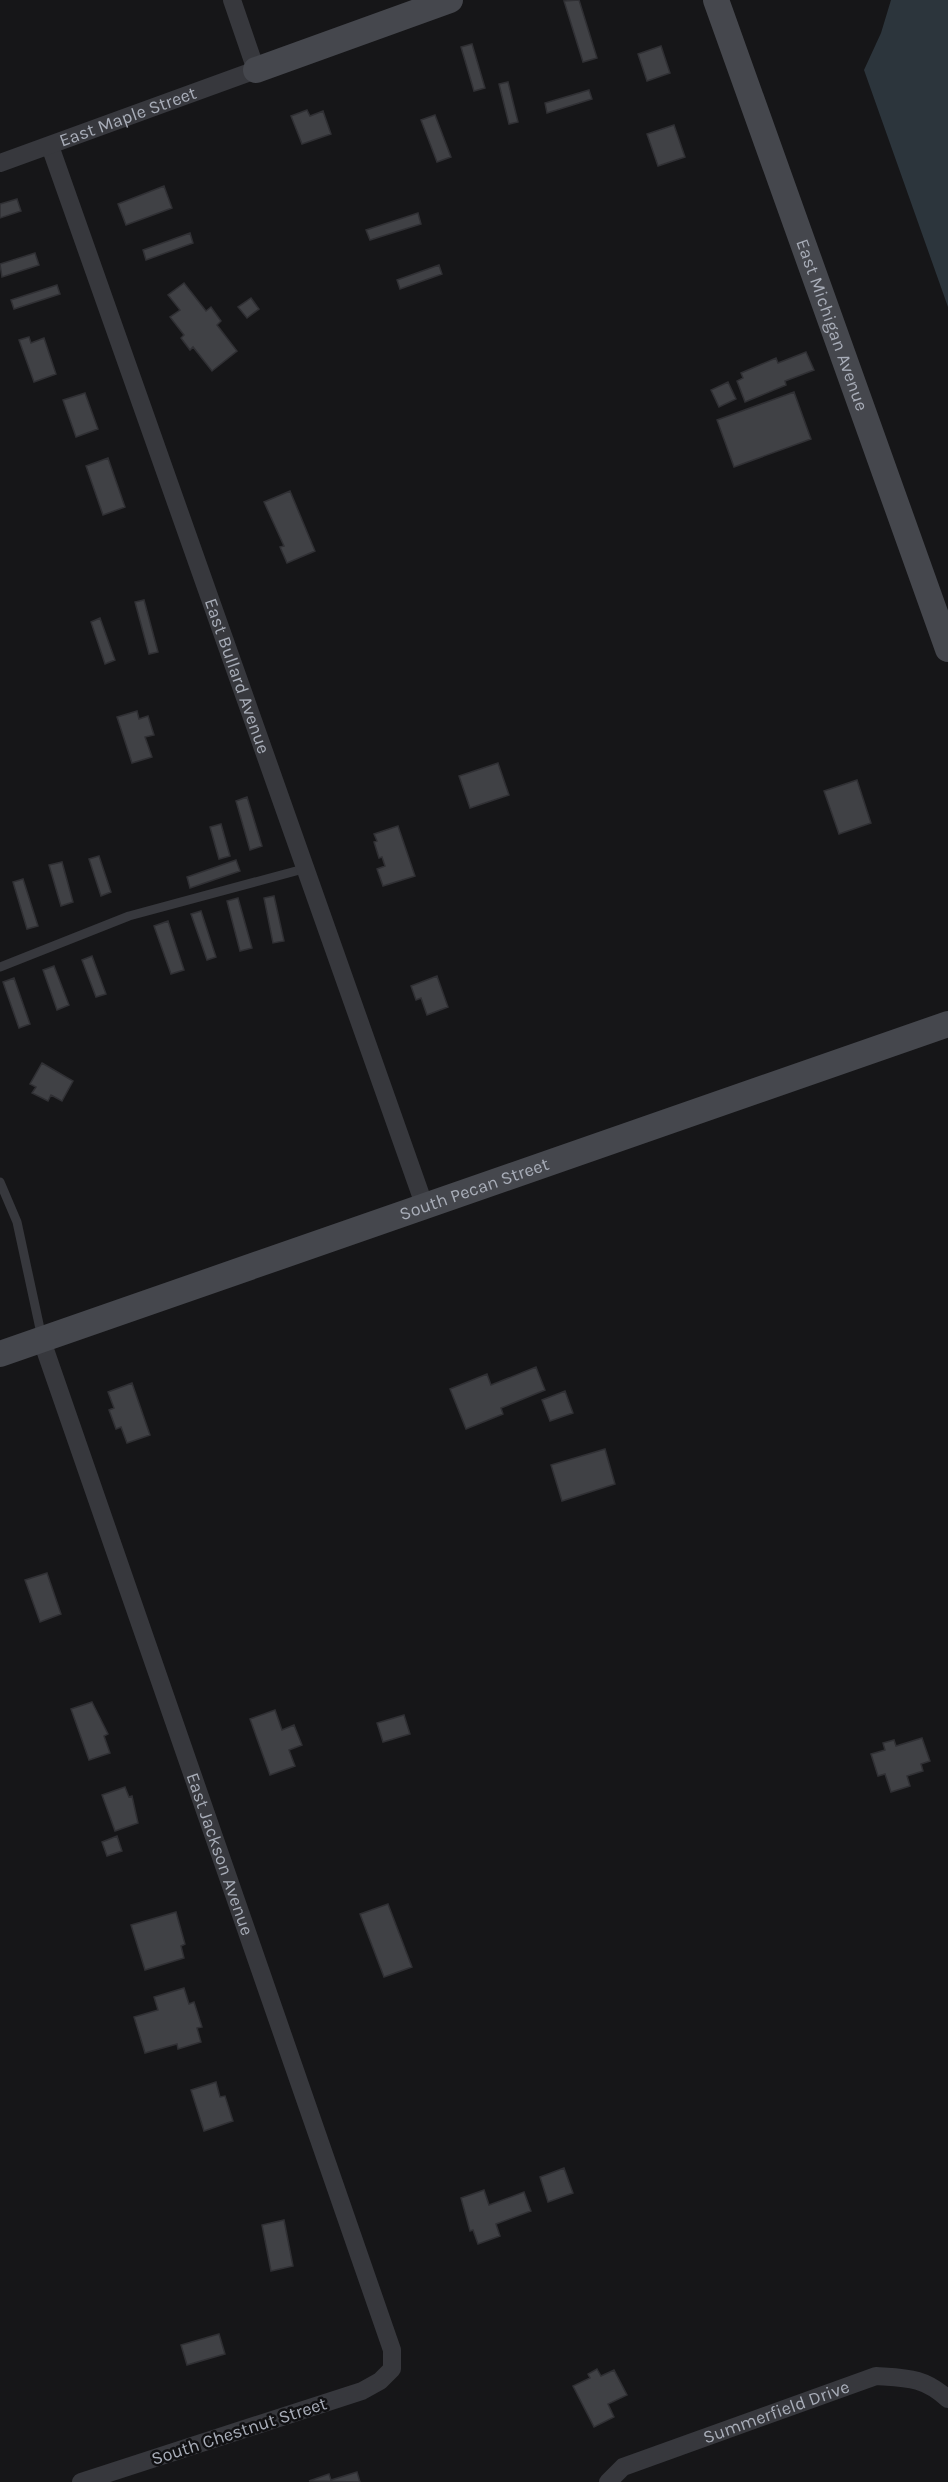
<svg xmlns="http://www.w3.org/2000/svg" width="948" height="2482" viewBox="0 0 948 2482" font-family="Karla,sans-serif">
  <style>
    .water { fill: #2c353c }
    .building { fill: #404145; stroke: #303034; stroke-width: 1.5 }
    .lines { fill: none; stroke-linecap: round; stroke-linejoin: round }
    .lane { stroke: #37383d; stroke-width: 9 }
    .street { stroke: #37383d; stroke-width: 18 }
    .secondary { stroke: #45474d; stroke-width: 26 }
    .labels { text-anchor: middle; stroke-width: 5; stroke-linejoin: round; paint-order: stroke }
    .street-label { font-size: 18px; fill: #a8adb8; stroke: #111113 }
  </style>
  <rect width="100%" height="100%" fill="#161618"/>
  <path class="water" d="M891,0H948V307L864,70L881,33Z"/>
  <path class="building" d="M579,0L597,58L583,62L564,1Z
    M472,44L485,88L474,91L461,47Z
    M661,46L670,73L647,81L638,54Z
    M508,82L518,122L509,124L499,84Z
    M589,90L592,99L547,113L545,103Z
    M307,110L310,116L323,111L331,134L302,144L291,116Z
    M435,115L451,157L437,162L421,120Z
    M674,125L685,157L658,166L647,134Z
    M164,186L172,208L126,225L118,204Z
    M17,199L21,211L0,218V204Z
    M418,213L421,224L370,240L366,230Z
    M190,233L193,243L146,260L143,250Z
    M35,253L39,265L2,277L0,264Z
    M439,265L442,274L400,289L397,280Z
    M184,283L206,311L211,307L221,321L217,325L237,351L212,371L193,347L190,350L181,338L184,335L170,317L180,310L168,295Z
    M57,285L60,294L14,309L11,300Z
    M251,298L259,309L247,318L238,307Z
    M29,337L31,343L44,338L56,374L34,382L19,340Z
    M806,352L814,370L785,381L786,385L745,402L737,381L743,378L741,373L776,358L778,363Z
    M728,382L736,399L719,407L711,390Z
    M794,392L811,439L734,467L717,420Z
    M85,393L98,429L76,437L63,400Z
    M108,458L125,507L103,515L86,466Z
    M290,491L315,551L287,563L280,547L284,546L264,502Z
    M144,600L158,652L149,654L135,602Z
    M100,618L115,660L105,664L91,622Z
    M137,711L139,719L148,716L154,735L145,737L152,757L132,763L117,717Z
    M498,763L509,795L470,808L459,776Z
    M857,780L871,823L839,834L824,791Z
    M247,797L262,846L250,850L236,801Z
    M221,824L230,856L219,859L210,827Z
    M398,826L415,876L383,886L377,869L385,866L382,857L379,858L374,842L377,841L374,834Z
    M99,856L111,892L101,896L89,859Z
    M236,860L240,871L190,888L187,877Z
    M62,862L73,902L61,906L49,865Z
    M23,879L38,926L27,929L13,882Z
    M274,896L284,941L273,943L264,898Z
    M238,898L252,948L240,951L227,901Z
    M201,911L216,957L207,960L191,914Z
    M168,921L184,970L171,974L154,926Z
    M92,956L106,994L96,997L82,960Z
    M54,966L69,1005L57,1010L43,970Z
    M437,976L448,1007L427,1015L421,998L416,1000L411,986Z
    M14,978L30,1024L19,1028L3,982Z
    M42,1063L73,1081L62,1101L51,1095L48,1101L32,1093L36,1087L30,1084Z
    M536,1367L545,1390L501,1408L503,1414L466,1429L450,1389L487,1374L491,1385Z
    M132,1383L150,1435L127,1443L121,1427L116,1429L109,1410L114,1408L108,1392Z
    M565,1391L573,1413L550,1421L542,1400Z
    M605,1449L615,1484L562,1501L551,1465Z
    M47,1573L61,1614L40,1622L25,1580Z
    M92,1702L108,1734L104,1736L110,1753L89,1760L71,1709Z
    M275,1710L282,1730L294,1725L302,1745L289,1750L295,1766L270,1775L250,1719Z
    M404,1715L410,1734L383,1742L377,1723Z
    M922,1738L930,1761L921,1764L923,1771L907,1776L910,1786L891,1792L885,1774L878,1776L871,1754L885,1750L883,1743L894,1740L896,1746Z
    M125,1787L129,1797L132,1796L138,1823L115,1831L102,1795Z
    M117,1836L122,1851L107,1856L102,1842Z
    M388,1904L412,1967L384,1977L360,1914Z
    M176,1912L185,1944L181,1946L184,1958L145,1970L131,1925Z
    M184,1988L189,2004L194,2002L202,2027L197,2028L201,2042L178,2049L177,2044L145,2053L134,2017L158,2010L154,1997Z
    M216,2082L220,2097L225,2096L233,2121L204,2131L191,2090Z
    M564,2168L573,2193L548,2202L540,2177Z
    M484,2190L489,2205L524,2192L531,2211L496,2224L500,2236L478,2244L473,2230L470,2231L461,2198Z
    M284,2220L293,2266L271,2271L262,2225Z
    M219,2334L225,2354L187,2365L181,2345Z
    M597,2369L601,2376L614,2370L627,2395L608,2404L614,2417L594,2427L573,2386L590,2378L588,2374Z
    M357,2472L360,2482L309,2481L329,2474L331,2480Z"/>
  <g class="lines">
    <path class="lane" d="M0,967L129,916L307,868
      M0,1182L17,1222L42,1338"/>
    <g class="street">
      <path id="s1" d="M50,146L425,1207"/>
      <path id="s2" d="M0,163L256,70L232,0"/>
      <path id="s3" d="M42,1341L392,2350V2369L380,2381L362,2391L81,2482"/>
      <path id="s4" d="M608,2482L623,2467L876,2376C907,2378 924,2377 948,2399"/>
    </g>
    <g class="secondary">
      <path id="s5" d="M716,0L948,649"/>
      <path d="M256,70L450,0"/>
      <path id="s6" d="M0,1354L948,1024"/>
    </g>
  </g>
  <g class="labels">
    <g class="street-label">
      <text dy="6" stroke="none"><textPath href="#s2" startOffset="136">East Maple Street</textPath></text>
      <text dy="6" stroke="none"><textPath href="#s5" startOffset="345">East Michigan Avenue</textPath></text>
      <text dy="6" stroke="none"><textPath href="#s1" startOffset="562">East Bullard Avenue</textPath></text>
      <text dy="6" stroke="none"><textPath href="#s6" startOffset="502">South Pecan Street</textPath></text>
      <text dy="6" stroke="none"><textPath href="#s3" startOffset="543">East Jackson Avenue</textPath></text>
      <text dy="6" stroke="none"><textPath href="#s4" startOffset="184">Summerfield Drive</textPath></text>
      <text transform="translate(239 2431) rotate(-18)" y="6">South Chestnut Street</text>
    </g>
  </g>
</svg>
